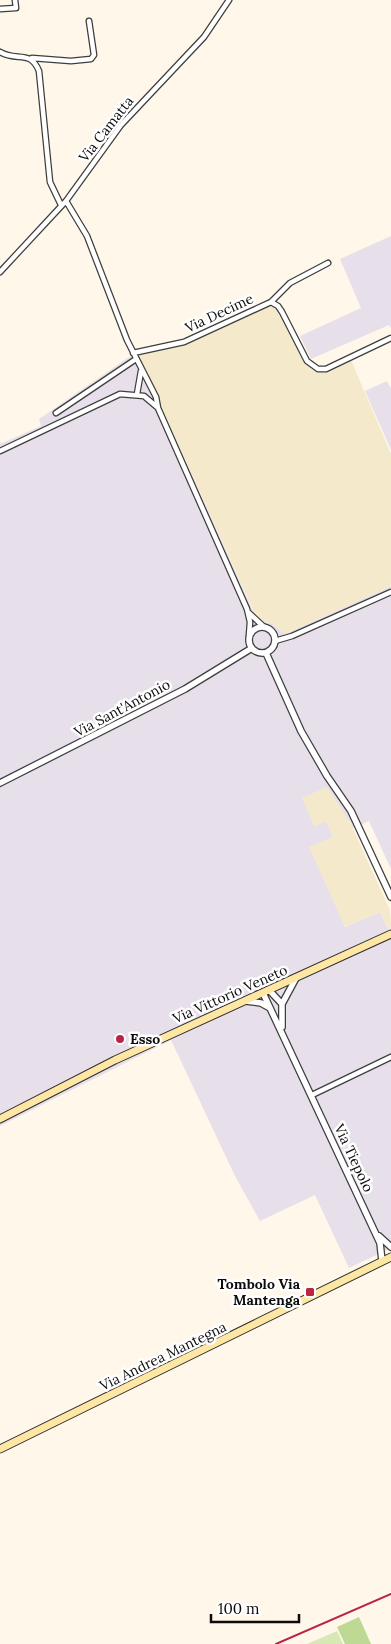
<svg xmlns="http://www.w3.org/2000/svg" width="391" height="1644" viewBox="0 0 391 1644" font-family="Lora,serif">
  <style>
    .industrial { fill: #e7dfea }
    .farmland { fill: #f4eacb }
    .green { fill: #d7e8b4 }
    .forest { fill: #bdd994 }
    .lines { fill: none; stroke-linecap: round; stroke-linejoin: round }
    .minor-casing { stroke: #3e3e3e; stroke-width: 7 }
    .tertiary-casing { stroke: #3e3e3e; stroke-width: 8 }
    .secondary-casing { stroke: #2d2d2d; stroke-width: 9 }
    .minor { stroke: #fff; stroke-width: 4.5 }
    .tertiary { stroke: #fff; stroke-width: 5.5 }
    .secondary { stroke: #fee7a5; stroke-width: 7 }
    .rail { stroke: #b92543; stroke-width: 2 }
    .poi-dot { fill: #b92543; stroke: #fff; stroke-width: 2 }
    .labels { text-anchor: middle; stroke-width: 5; stroke-linejoin: round; paint-order: stroke }
    .street-label { font-size: 14px; fill: #0b0b0b; stroke: #fff }
    .poi-label { font-size: 14px; font-weight: bold; fill: #0b0b0b; stroke: #fff; text-anchor: start }
  </style>
  <rect width="100%" height="100%" fill="#fff7e9"/>
  <path class="industrial" d="M391,236V328L389,325L311,359L300,336L361,308L340,259Z
    M136,355L155,393L255,615L260,620L273,624L285,634L391,586V869L369,821L353,828L349,820L327,822L333,837L310,847L345,927L380,912L388,929L391,928V1248L349,1268L315,1195L260,1221L235,1176L171,1040L0,1126V444L41,426L39,419L129,357Z
    M387,381L391,389V450L365,391Z"/>
  <path class="farmland" d="M272,305L280,313L312,370L323,372L351,360L391,454V586L285,634L273,624L260,620L256,616L155,393L136,355L184,344Z
    M327,787L349,820L390,910L391,927L388,929L380,912L345,927L309,847L333,837L327,822L314,826L302,798Z"/>
  <path class="green" d="M337,1631L343,1644H307Z"/>
  <path class="forest" d="M359,1617L371,1644H345L337,1627Z"/>
  <g class="lines">
    <g class="minor-casing">
      <path id="minor" d="M0,9L16,8L15,0
        M0,52C17,62 30,49 39,71L50,182L61,205
        M32,58L71,61L91,59L94,55L89,21
        M66,201L87,236L127,340L156,397L158,408L247,609L250,622L249,635
        M0,272L66,201L121,125L204,37L229,0
        M271,302L290,283L328,263
        M133,353L184,342L271,302L278,306L282,312L307,361L318,369H326L391,338
        M137,394L141,371
        M56,413L136,359
        M0,451L120,394L144,396L157,407
        M249,613L264,627
        M275,641L292,636L391,592
        M312,1095L391,1057"/>
    </g>
    <g class="tertiary-casing">
      <path id="tertiary" d="M249 640a13 13 0 1 1 26 0a13 13 0 1 1-26 0Z
        M266,653L301,731L327,776L351,811L391,897
        M0,783L185,689L252,648
        M269,990L282,1004
        M263,993L380,1243L382,1261
        M246,1001L261,1003L270,1008
        M282,1027V1004L296,978
        M379,1236L391,1247"/>
    </g>
    <g class="secondary-casing">
      <path id="secondary" d="M0,1119L115,1060L391,934
        M0,1449L391,1257"/>
    </g>
    <use href="#minor" class="minor"/>
    <use href="#tertiary" class="tertiary"/>
    <use href="#secondary" class="secondary"/>
    <path class="rail" d="M276,1644L391,1594"/>
  </g>
  <g class="poi-dot">
    <circle cx="120" cy="1039" r="5"/>
    <rect x="305" y="1287" width="10" height="10" rx="2.5"/>
  </g>
  <g class="labels">
    <g class="street-label">
      <text transform="translate(106 129) rotate(-52)" y="5">Via Camatta</text>
      <text transform="translate(219 313) rotate(-25)" y="5">Via Decime</text>
      <text transform="translate(122 708) rotate(-28)" y="5">Via Sant'Antonio</text>
      <text transform="translate(230 994) rotate(-24)" y="5">Via Vittorio Veneto</text>
      <text transform="translate(354 1158) rotate(65)" y="5">Via Tiepolo</text>
      <text transform="translate(163 1356) rotate(-26)" y="5">Via Andrea Mantegna</text>
    </g>
    <g class="poi-label">
      <text x="130" y="1044">Esso</text>
      <text x="300" y="1289" text-anchor="end">Tombolo Via<tspan x="300" dy="16">Mantenga</tspan></text>
    </g>
  </g>
  <path d="M211 1614v8h88v-8" fill="none" stroke="#0b0b0b" stroke-width="2.5"/>
  <text x="218" y="1614" font-size="15" fill="#0b0b0b" stroke="#ffffff" stroke-width="4" paint-order="stroke">100 m</text>
</svg>
